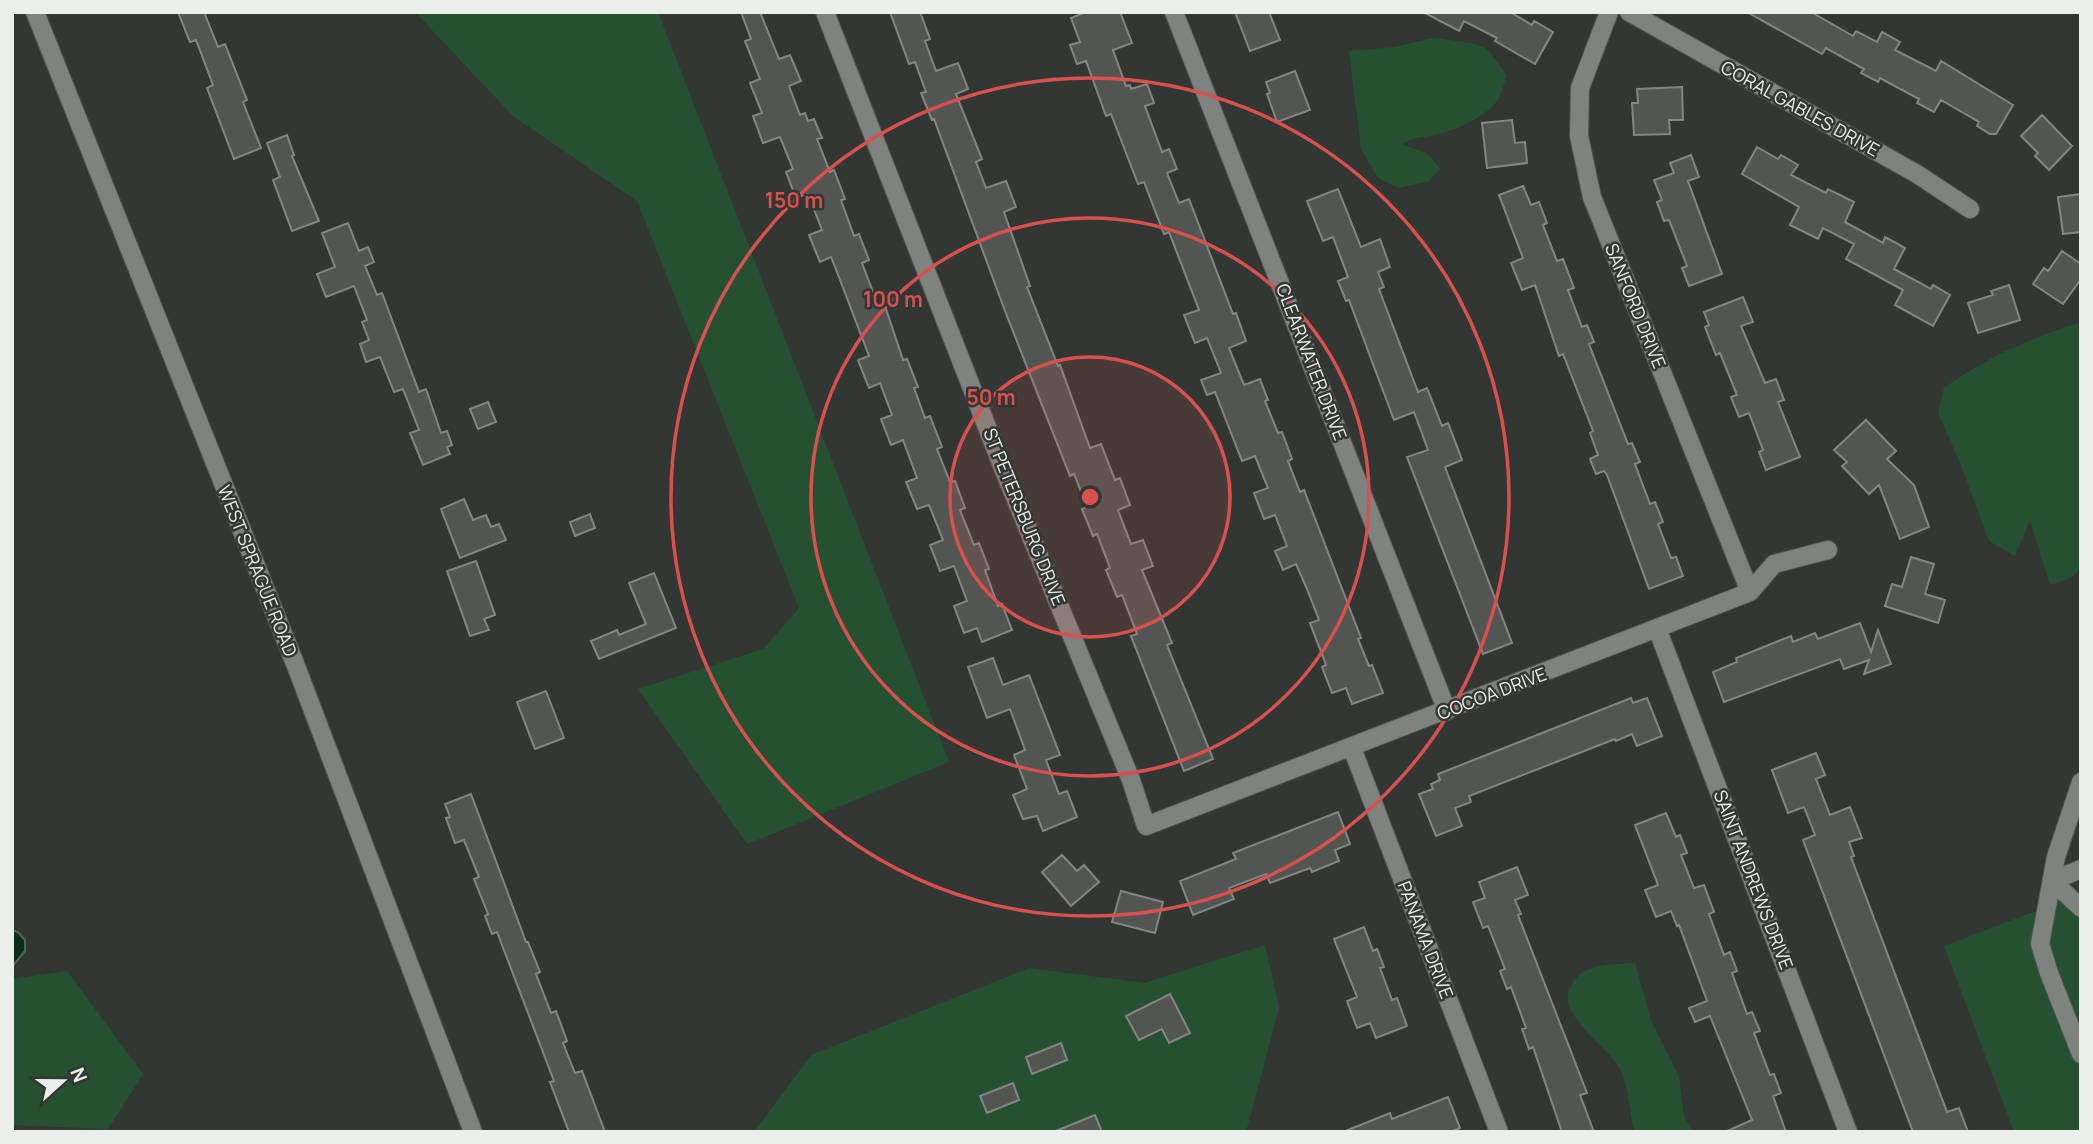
<svg xmlns="http://www.w3.org/2000/svg" width="2093" height="1144" viewBox="0 0 2093 1144" font-family="Manrope,sans-serif">
  <style>
    .green { fill: #265131 }
    .water { fill: #0d2e16; stroke: #506856; stroke-width: 2 }
    .building { fill: #525552; stroke: #838784; stroke-width: 2 }
    .lines { fill: none; stroke-linecap: round; stroke-linejoin: round }
    .minor-casing { stroke: #515452; stroke-width: 20 }
    .minor { stroke: #7f8380; stroke-width: 18 }
    .ring { fill: none; stroke: #da504f; stroke-width: 3.5 }
    .labels { text-anchor: middle; stroke-width: 5; stroke-linejoin: round; paint-order: stroke }
    .street-label { font-size: 18px; fill: #eceeec; stroke: #333734 }
    .centre { fill: #da504f; stroke: #333734; stroke-width: 3.5 }
    .ring-label { font-size: 21px; text-anchor: middle; font-weight: bold; fill: #da504f; stroke: #333734; stroke-width: 5; stroke-linejoin: round; paint-order: stroke }
  </style>
  <rect width="100%" height="100%" fill="#333734"/>
  <path class="green" d="M415,12H658L949,762L747,844L638,689L763,649L799,608L637,201L513,116Z
    M1433,38L1472,43L1487,49L1507,75C1504,84 1502,93 1497,101C1485,117 1457,130 1438,134C1422,139 1418,135 1401,144L1426,153L1440,168L1429,181L1399,188L1378,178L1361,149L1349,51L1395,47Z
    M2081,322V568L2071,578L2050,585L2030,520L2015,556L1989,541L1959,460L1938,413L1944,388C1986,357 2032,338 2081,322Z
    M2081,894V1132H2014L1944,946Z
    M1265,945L1279,1008L1246,1132H754L811,1055L1029,968L1144,983Z
    M1635,963L1652,1023L1679,1077L1684,1116L1693,1132H1634C1630,1113 1629,1091 1622,1073C1612,1047 1552,1015 1572,984C1585,962 1612,965 1635,963Z
    M67,971L143,1074L108,1129L12,1125V979Z"/>
  <path class="water" d="M12,930L18,932L25,940V951L12,967Z"/>
  <path class="building" d="M178,12H204L218,47L225,44L247,100L243,102L261,148L234,159L207,88L213,85L196,40L190,42Z
    M741,12H760L779,59L790,55L801,81L789,86L800,115L805,113L808,121L814,119L822,138L817,139L830,172L834,170L845,199L841,200L854,236L859,234L869,260L862,263L878,305L884,303L903,360L907,359L918,387L914,388L925,418L930,416L942,447L937,449L950,482L955,481L965,508L960,510L974,545L979,543L989,569L985,570L998,606L1002,604L1012,630L982,642L977,628L964,633L954,606L967,601L954,566L940,571L930,545L943,540L929,505L917,509L906,482L917,478L903,440L891,445L881,419L892,415L880,383L869,388L858,360L869,356L837,272L831,257L820,262L809,235L822,230L808,194L796,198L786,172L793,169L780,137L763,143L753,116L762,113L750,83L760,79L745,41L751,39Z
    M890,12H920L930,39L925,41L936,71L958,63L968,89L956,94L982,159L976,162L986,188L1006,181L1016,207L1004,212L1030,286L1027,287L1058,366L1060,365L1090,448L1101,444L1115,480L1120,478L1130,505L1118,510L1131,544L1143,540L1153,566L1142,570L1172,643L1167,645L1213,759L1184,771L1131,636L1137,634L1122,595L1117,597L1106,570L1110,568L1097,534L1093,536L1082,509L1087,507L1074,474L1070,476L1005,311L934,119L932,120L921,93L926,92L915,62L909,64Z
    M1086,12H1120L1132,43L1113,50L1126,86L1130,85L1131,89L1147,84L1154,103L1145,106L1162,152L1169,149L1177,169L1167,173L1179,203L1189,199L1233,314L1236,313L1246,341L1229,348L1244,385L1260,379L1268,400L1265,401L1278,433L1282,432L1292,459L1288,461L1300,492L1304,490L1361,638L1358,639L1369,666L1372,665L1383,693L1352,704L1346,688L1332,693L1322,667L1326,665L1310,623L1319,620L1307,589L1296,564L1283,570L1275,551L1287,546L1275,515L1264,519L1254,493L1268,488L1255,456L1242,461L1215,392L1207,395L1201,380L1221,373L1207,338L1195,343L1184,315L1199,310L1169,232L1164,234L1144,182L1138,184L1111,114L1106,116L1086,61L1077,64L1070,45L1080,42L1071,18Z
    M1235,12H1269L1280,40L1250,51Z
    M1423,12H1510L1532,25L1534,21L1553,32L1535,64L1495,41L1497,38L1464,21L1459,31Z
    M1747,12H1811L1853,36L1856,31L1877,42L1882,32L1900,42L1895,50L1936,71L1941,61L2013,105L1996,134H1990L1977,126L1979,122L1941,100L1934,112L1917,103L1919,99L1880,78L1878,82L1861,73L1864,69L1826,48L1822,54Z
    M1295,71L1310,110L1277,122L1267,94L1270,93L1266,82Z
    M1682,87L1683,120H1669L1670,134L1634,135L1632,103H1638L1637,89Z
    M2042,115L2072,146L2049,170L2035,156L2038,153L2021,136Z
    M1512,120L1515,143L1525,142L1527,163L1487,168L1482,123Z
    M287,135L294,155L292,156L319,221L292,231L273,180L280,177L267,143Z
    M1757,147L1778,159L1781,155L1798,165L1791,175L1826,193L1828,189L1854,202L1845,222L1883,243L1885,237L1905,248L1894,269L1931,289L1933,285L1950,295L1933,326L1895,305L1903,290L1846,259L1854,244L1823,228L1818,239L1790,225L1799,207L1742,174Z
    M1691,155L1699,177L1688,181L1722,274L1689,286L1682,268L1687,266L1669,220L1664,221L1657,202L1662,200L1654,180L1674,173L1670,163Z
    M1523,186L1531,205L1539,202L1547,223L1543,225L1557,261L1563,259L1574,288L1568,290L1582,327L1587,325L1594,342L1589,344L1619,421L1628,444L1632,443L1640,462L1635,464L1650,504L1655,502L1663,522L1658,524L1671,558L1676,557L1683,576L1649,589L1607,475L1604,471L1596,474L1590,459L1598,455L1590,433L1593,431L1563,354L1559,356L1535,285L1522,290L1511,263L1523,258L1499,195Z
    M1338,189L1361,247L1380,239L1390,267L1378,272L1384,287L1379,289L1418,392L1427,388L1442,426L1448,423L1462,460L1445,467L1512,643L1483,654L1407,457L1428,450L1414,412L1394,420L1349,300L1346,301L1338,281L1348,277L1333,237L1323,241L1307,201Z
    M2081,194V232L2063,234L2058,197Z
    M348,223L359,251L368,247L374,262L365,266L377,295L382,293L419,392L426,389L441,433L447,431L452,445L447,447L450,454L423,465L410,433L419,430L403,389L394,392L380,357L366,362L360,344L369,340L362,322L367,320L354,286L326,297L317,274L335,267L322,233Z
    M2062,251L2081,264V279L2063,304L2033,284L2044,268L2048,271Z
    M2009,285L2020,320L1978,333L1968,303L1993,295L1991,291Z
    M1743,297L1753,322L1741,326L1765,383L1776,379L1784,400L1778,402L1800,457L1766,470L1759,452L1763,450L1749,413L1739,417L1731,397L1737,395L1720,353L1716,355L1705,327L1709,325L1704,312Z
    M488,402L496,422L478,429L470,409Z
    M1866,420L1896,451L1887,459L1914,485L1929,527L1900,539L1879,485L1869,494L1842,466L1847,462L1834,450Z
    M464,499L473,520L486,515L491,527L499,524L506,540L460,558L441,509Z
    M590,514L595,528L575,536L570,522Z
    M1911,557L1934,564L1925,594L1945,600L1938,623L1885,606L1892,584L1902,587Z
    M476,561L495,615L484,619L489,630L470,636L447,571Z
    M654,573L676,628L599,659L591,641L617,630L619,635L646,624L629,583Z
    M1860,623L1871,652L1878,630L1891,664L1864,674L1869,660L1844,669L1840,659L1724,702L1713,672L1737,662L1736,658L1791,636L1793,642L1815,633L1818,639Z
    M993,658L1003,685L1029,675L1060,755L1046,760L1059,794L1067,791L1077,817L1043,831L1037,816L1023,819L1013,795L1027,789L1014,755L1025,750L1010,709L987,718L968,667Z
    M546,691L564,738L535,749L517,702Z
    M1631,698L1633,703L1647,698L1662,736L1637,746L1632,734L1616,741L1615,739L1469,796L1471,802L1455,808L1462,826L1436,836L1419,794L1433,789L1431,784L1440,780L1438,774Z
    M1816,753L1825,775L1816,779L1830,815L1850,807L1862,838L1849,842L1854,856L1851,857L1947,1112L1959,1108L1968,1132H1913L1803,840L1815,835L1804,807L1788,813L1772,770Z
    M471,794L526,942H528L540,972L536,974L551,1013L556,1011L567,1041L563,1043L575,1073L582,1071L605,1132H569L550,1082L554,1081L497,932L492,934L485,916L488,914L474,879L479,877L464,840L455,843L446,818L450,817L445,804Z
    M1338,812L1350,844L1335,850L1339,861L1312,872L1310,868L1270,883L1266,874L1229,888L1234,899L1193,915L1180,881L1236,859L1233,853Z
    M1666,813L1676,837L1680,835L1687,853L1681,855L1694,888L1704,885L1714,912L1709,914L1724,955L1730,952L1737,971L1732,973L1747,1014L1752,1012L1760,1031L1754,1033L1770,1075L1774,1074L1781,1093L1773,1096L1786,1132H1725L1752,1120L1710,1016L1695,1022L1689,1008L1707,1001L1679,925L1677,926L1671,911L1656,917L1645,890L1658,885L1635,825Z
    M1062,855L1077,871L1084,865L1099,882L1071,906L1042,872Z
    M1517,867L1528,895L1515,900L1521,914L1518,915L1587,1093L1580,1095L1594,1132H1562L1533,1047L1529,1049L1522,1029L1526,1028L1511,987L1507,989L1500,971L1505,969L1488,926L1483,928L1473,902L1485,898L1479,882Z
    M1121,891L1163,902L1155,933L1112,922Z
    M1364,927L1373,951L1377,949L1384,967L1380,968L1392,1000L1397,998L1407,1026L1376,1038L1370,1023L1357,1028L1347,1001L1357,997L1334,939Z
    M1170,994L1190,1033L1169,1043L1162,1029L1139,1040L1126,1016Z
    M1061,1043L1067,1060L1032,1074L1026,1057Z
    M1013,1083L1019,1100L987,1113L980,1096Z
    M1448,1097L1460,1128L1450,1132H1343L1390,1113L1392,1119Z
    M1095,1115L1102,1132H1056V1131Z"/>
  <g class="lines">
    <g class="minor-casing">
      <path id="minor" d="M35,12L296,666L473,1132
        M825,12L1003,468L1131,780L1146,826L1750,592L1774,564L1828,550
        M1174,12L1447,711
        M1609,12L1580,88L1579,136L1592,197L1750,592
        M1629,12L1917,174L1970,209
        M1657,628L1848,1132
        M1352,748L1499,1132
        M2081,782L2056,857L2040,944L2049,973L2081,1054
        M2081,869L2052,881L2081,908"/>
    </g>
    <use href="#minor" class="minor"/>
  </g>
  <circle cx="1090" cy="497" r="140" fill="#da504f" fill-opacity=".12"/>
  <g class="ring">
    <circle cx="1090" cy="497" r="140"/>
    <circle cx="1090" cy="497" r="279"/>
    <circle cx="1090" cy="497" r="419"/>
  </g>
  <g class="labels">
    <g class="street-label">
      <text transform="translate(1800 109) rotate(29)" y="6">CORAL GABLES DRIVE</text>
      <text transform="translate(1635 306) rotate(68)" y="6">SANFORD DRIVE</text>
      <text transform="translate(1311 362) rotate(69)" y="6">CLEARWATER DRIVE</text>
      <text transform="translate(1024 517) rotate(68)" y="6">ST PETERSBURG DRIVE</text>
      <text transform="translate(257 571) rotate(68)" y="6">WEST SPRAGUE ROAD</text>
      <text transform="translate(1492 694) rotate(-21)" y="6">COCOA DRIVE</text>
      <text transform="translate(1753 880) rotate(69)" y="6">SAINT ANDREWS DRIVE</text>
      <text transform="translate(1425 940) rotate(69)" y="6">PANAMA DRIVE</text>
    </g>
  </g>
  <circle cx="1090" cy="497" r="10" class="centre"/>
  <g class="ring-label">
    <text x="794" y="208">150 m</text>
    <text x="893" y="307">100 m</text>
    <text x="991" y="405">50 m</text>
  </g>
  <rect width="2093" height="1144" fill="none" stroke="#eceeec" stroke-width="28"/>
  <g transform="translate(63 1081) rotate(69)" stroke="#333734" stroke-width="5" paint-order="stroke">
  <path d="M0-5L12 26L0 18L-12 26Z" fill="#eceeec"/>
  <text y="-10" font-size="19" font-weight="bold" text-anchor="middle" fill="#eceeec">N</text>
  </g>
</svg>
